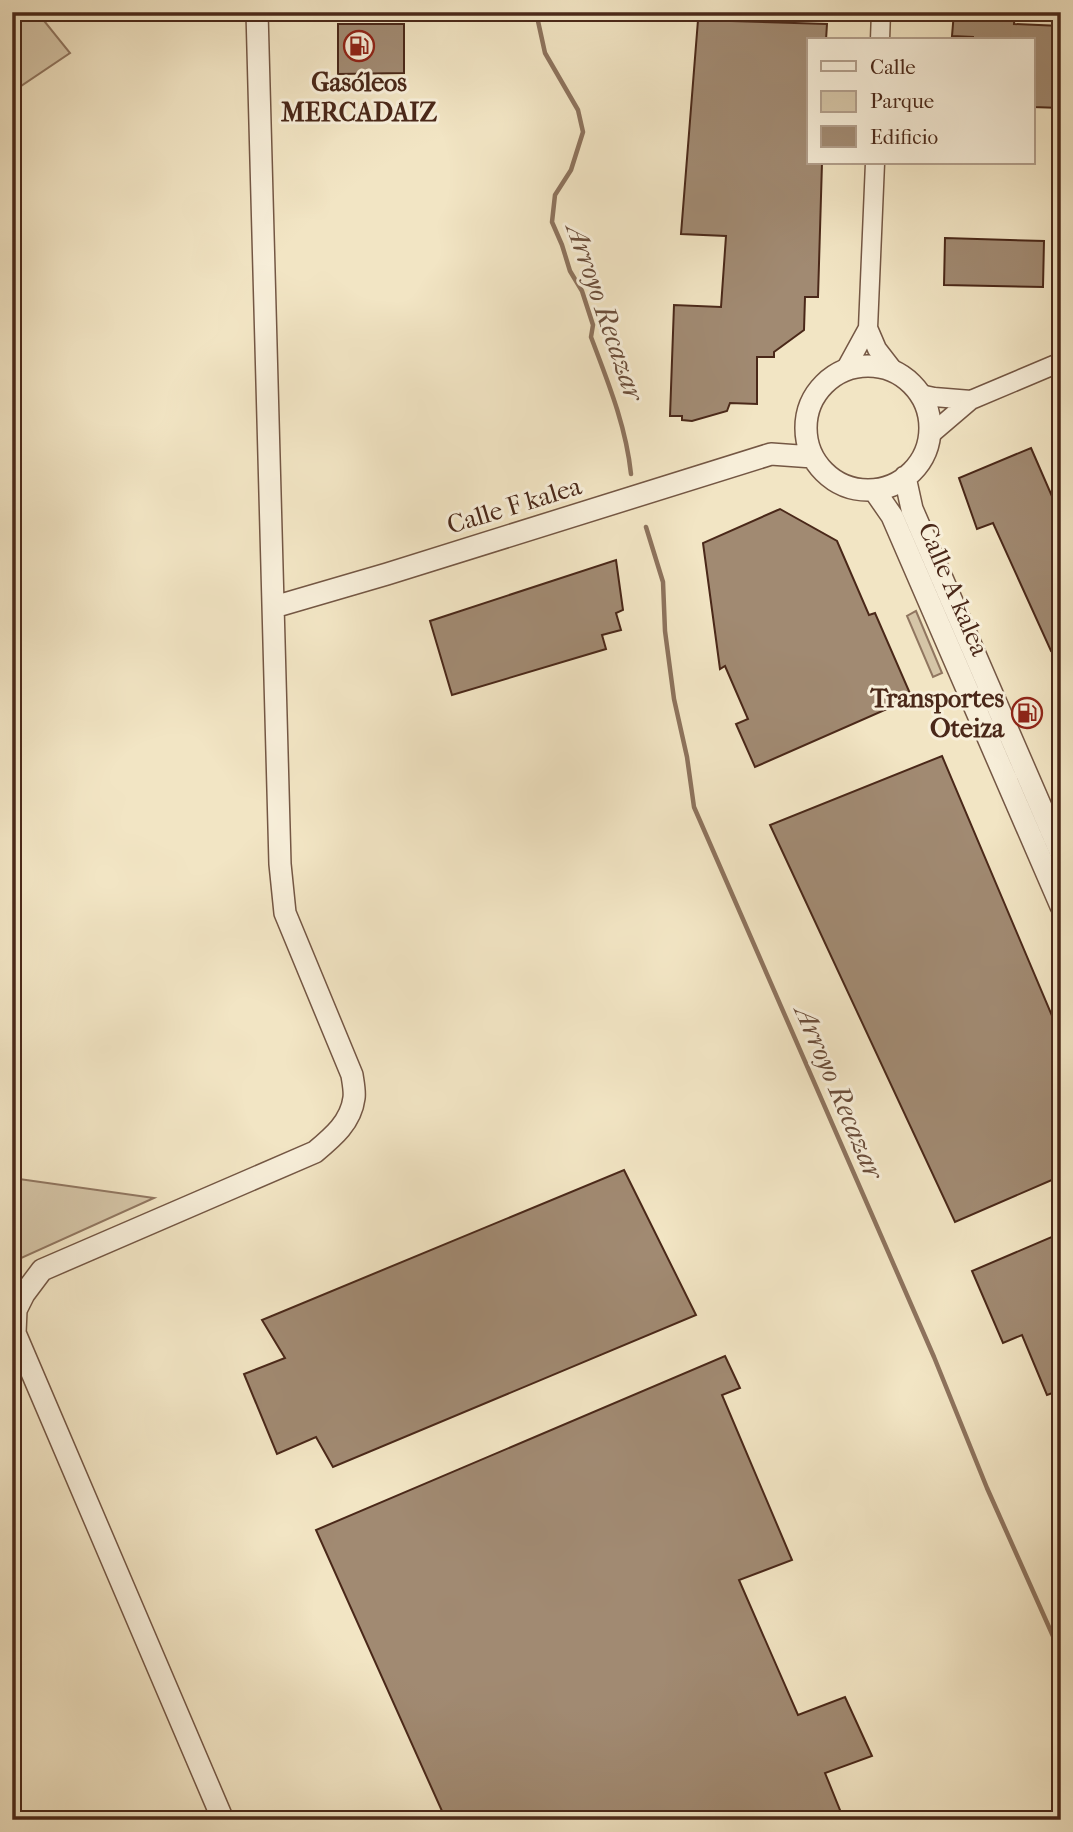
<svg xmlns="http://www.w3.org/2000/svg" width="1073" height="1832" viewBox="0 0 1073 1832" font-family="'IM FELL French Canon',serif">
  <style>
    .green { fill: #d5c5a7; stroke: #907660; stroke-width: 2 }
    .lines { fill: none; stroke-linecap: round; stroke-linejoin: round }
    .stream { stroke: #8d735d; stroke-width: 4.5 }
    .building { fill: #a18a72; stroke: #4a2819; stroke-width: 2 }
    .minor-casing { stroke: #745744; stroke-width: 21 }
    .tertiary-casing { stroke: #745744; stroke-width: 24 }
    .minor { stroke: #f7eed9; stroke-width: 18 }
    .tertiary { stroke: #f7eed9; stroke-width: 21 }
    .labels { text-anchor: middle; stroke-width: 6; stroke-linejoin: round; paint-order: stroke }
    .poi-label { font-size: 26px; font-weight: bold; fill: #4a2819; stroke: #f7eed9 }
    .street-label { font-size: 26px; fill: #4a2819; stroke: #f7eed9 }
    .water-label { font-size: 28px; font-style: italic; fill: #6b4e3b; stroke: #f7eed9 }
  </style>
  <rect width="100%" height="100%" fill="#f2e5c4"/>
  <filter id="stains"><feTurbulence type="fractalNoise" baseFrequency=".00286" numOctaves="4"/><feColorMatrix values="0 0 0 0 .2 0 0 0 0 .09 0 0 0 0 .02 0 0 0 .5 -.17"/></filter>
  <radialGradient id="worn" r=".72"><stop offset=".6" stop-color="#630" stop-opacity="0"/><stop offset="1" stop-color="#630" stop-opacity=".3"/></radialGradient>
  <path class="green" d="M12,12H37L70,53L12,92Z
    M916,611L942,673L933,677L907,616Z
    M12,1178L154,1198L21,1258L12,1269Z"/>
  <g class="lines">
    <path class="stream" d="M536,12L545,53L578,110L583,132L571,170L555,195L552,222L562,245L570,271L582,291L593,325L591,337C608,382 626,426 631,474
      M646,527L663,582L665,631L674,699L687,757L694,807L934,1357L987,1488L1061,1654"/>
  </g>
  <path class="building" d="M954,12H1015L1014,24L1061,26V108L1033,107V40H973V37L952,36Z
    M698,20L827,24L826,40H809V163H822L818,297H805L804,330L774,352V357H757V404L730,403L727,411L692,421L682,420V416H670L674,305L721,307L726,236L681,234Z
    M338,24H404V73L338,74Z
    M945,238L1044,241L1043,287L944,285Z
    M1031,448L1061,517V646L1051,651L993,523L977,529L959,478Z
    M780,509L837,541L869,615L875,613L912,698L755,767L736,724L748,719L725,666L720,669L703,543Z
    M616,560L623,610L616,613L621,630L602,635L606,649L452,695L430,621Z
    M942,756L1061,1037V1176L955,1222L770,825Z
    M624,1170L696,1315L333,1467L316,1437L277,1454L244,1374L285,1358L262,1320Z
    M1061,1233V1390L1047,1395L1022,1335L1003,1343L972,1271Z
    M725,1356L740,1388L722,1395L792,1560L739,1580L798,1715L845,1697L872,1756L825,1773L844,1820H446L316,1530Z"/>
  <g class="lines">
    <g class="minor-casing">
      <path id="minor" d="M880,40L881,12
        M868,328L877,349L894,371
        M845,370L868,328L875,163
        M920,394L934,397L971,400L1061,362
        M930,435L971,400"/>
    </g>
    <g class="tertiary-casing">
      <path id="tertiary" d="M806 428a62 62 0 1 1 124 0a62 62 0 1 1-124 0Z
        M905,477L912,509L1061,853
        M874,490L892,516L1061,906
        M274,607L387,574L771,454L813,457
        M223,1820L15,1333L16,1310L24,1294L42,1270L315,1152C333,1137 351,1122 354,1098C355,1091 353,1082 352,1075L285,913L280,864L257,12"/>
    </g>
    <use href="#minor" class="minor"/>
    <use href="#tertiary" class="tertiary"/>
  </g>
  <defs>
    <g id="fuel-ring" transform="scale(1.575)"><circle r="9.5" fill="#f7eed9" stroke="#8f2418" stroke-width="1.5"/><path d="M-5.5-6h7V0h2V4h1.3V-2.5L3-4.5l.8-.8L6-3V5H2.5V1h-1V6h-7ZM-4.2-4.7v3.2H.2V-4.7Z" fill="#8f2418"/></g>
  </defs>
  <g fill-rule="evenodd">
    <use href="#fuel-ring" x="359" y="46"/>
    <use href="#fuel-ring" x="1027" y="713"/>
  </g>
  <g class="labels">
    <g class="poi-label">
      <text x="359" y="91">Gasóleos<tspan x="359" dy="30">MERCADAIZ</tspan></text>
      <text x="1004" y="707" text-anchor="end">Transportes<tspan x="1004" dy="30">Oteiza</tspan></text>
    </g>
    <g class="street-label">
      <text transform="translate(514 505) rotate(-17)" y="9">Calle F kalea</text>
      <text transform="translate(954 589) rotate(67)" y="9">Calle A kalea</text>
    </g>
    <g class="water-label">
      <text transform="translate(606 312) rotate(71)" y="10">Arroyo Recazar</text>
      <text transform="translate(840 1092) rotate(67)" y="10">Arroyo Recazar</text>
    </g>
  </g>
  <rect width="1073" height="1832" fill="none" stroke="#f2e5c4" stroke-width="42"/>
  <rect x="14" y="14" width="1045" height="1804" fill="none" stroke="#4a2819" stroke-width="3.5"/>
  <rect x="21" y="21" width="1031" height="1790" fill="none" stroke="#4a2819" stroke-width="2"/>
  <rect x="807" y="38" width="228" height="126" fill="#f7eed9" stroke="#b29f8c" stroke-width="2"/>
  <rect x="821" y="61" width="35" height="10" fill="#f7eed9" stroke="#b29f8c" stroke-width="2"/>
  <text x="870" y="74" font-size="21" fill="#4a2819">Calle</text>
  <rect x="821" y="91" width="35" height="21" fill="#d5c5a7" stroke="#b29f8c" stroke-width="2"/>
  <text x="870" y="108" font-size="21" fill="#4a2819">Parque</text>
  <rect x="821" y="126" width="35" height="21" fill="#a18a72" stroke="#b29f8c" stroke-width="2"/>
  <text x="870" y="144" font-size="21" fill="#4a2819">Edificio</text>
  <rect width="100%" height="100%" filter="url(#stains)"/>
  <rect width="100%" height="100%" fill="url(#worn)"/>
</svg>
